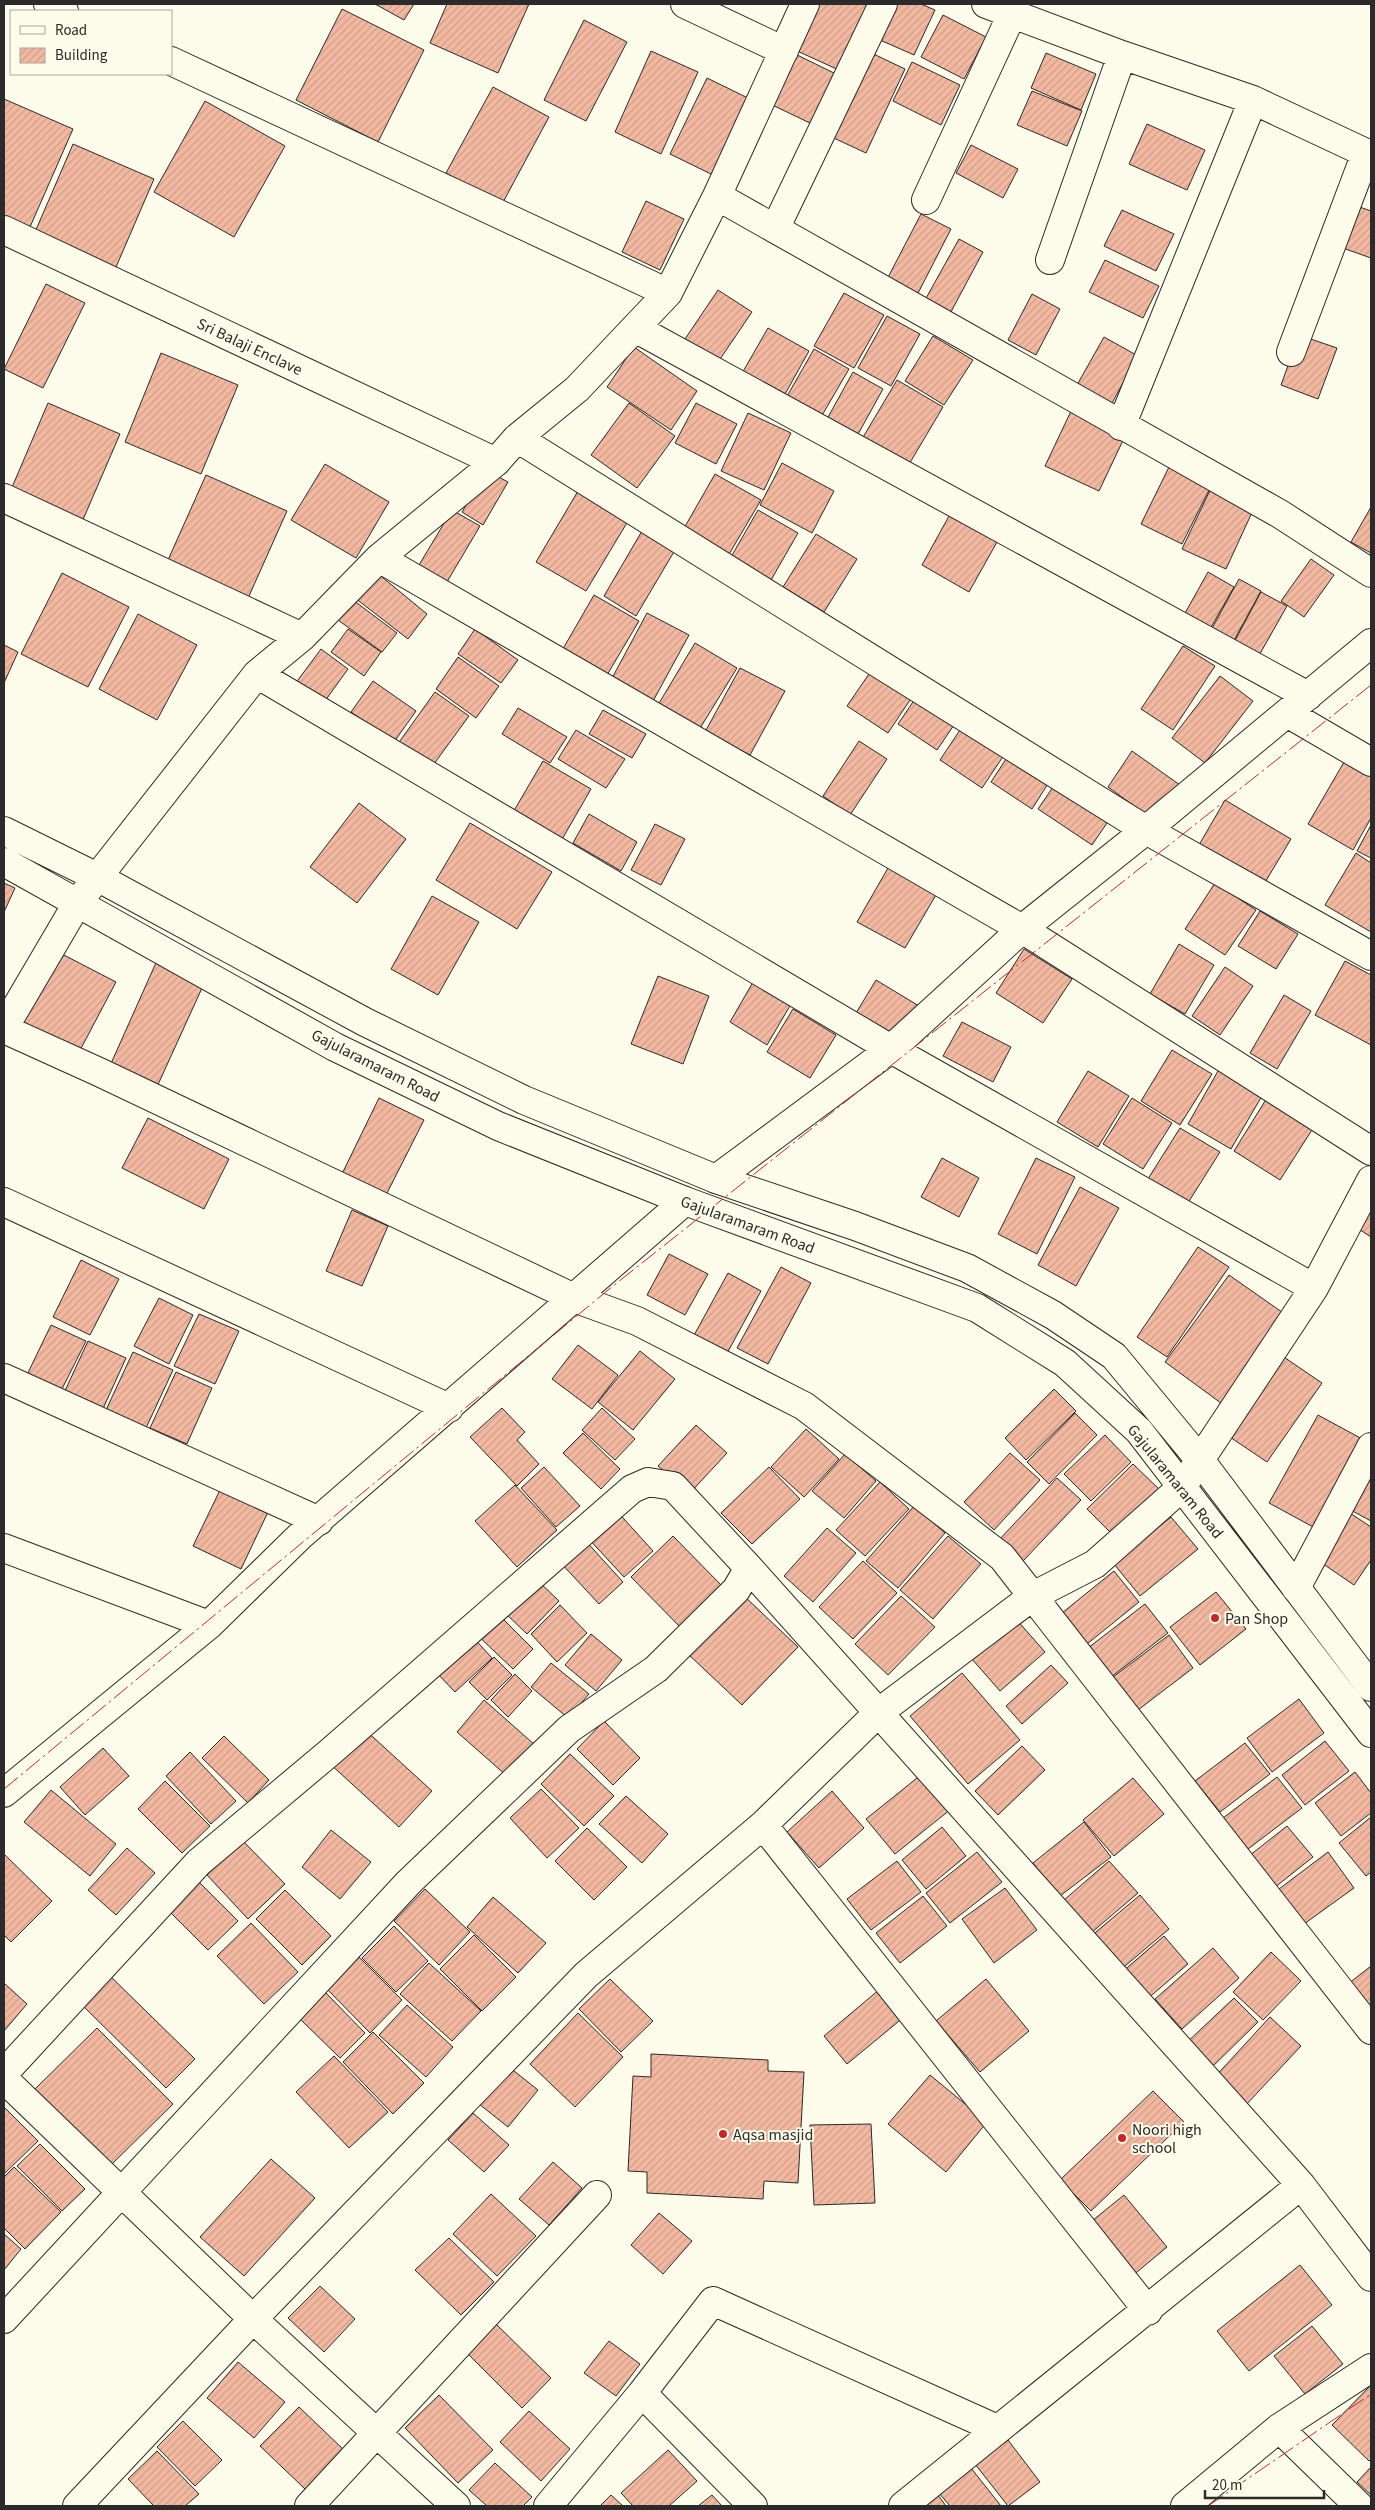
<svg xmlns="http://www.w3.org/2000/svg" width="1375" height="2510" viewBox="0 0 1375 2510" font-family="'Source Sans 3',sans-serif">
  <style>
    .building { fill: url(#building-hatch); stroke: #2b2b2b }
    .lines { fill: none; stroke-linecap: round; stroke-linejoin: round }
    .minor-casing { stroke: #2b2b2b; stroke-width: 30 }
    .secondary-casing { stroke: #2b2b2b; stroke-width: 30 }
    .minor { stroke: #fdfbea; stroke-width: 28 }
    .secondary { stroke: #fdfbea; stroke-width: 28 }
    .power { stroke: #c62828; stroke-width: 1; stroke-dasharray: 18 4 2.5 4; stroke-linecap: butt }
    .poi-dot { fill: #c62828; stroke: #fdfbea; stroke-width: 2 }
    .labels { text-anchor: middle; stroke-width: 4; stroke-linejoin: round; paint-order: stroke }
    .street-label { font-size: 16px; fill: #2b2b2b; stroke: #fdfbea }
    .poi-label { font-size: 16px; fill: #2b2b2b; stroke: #fdfbea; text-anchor: start }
  </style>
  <defs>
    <pattern id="building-hatch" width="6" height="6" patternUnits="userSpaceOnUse" patternTransform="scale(1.25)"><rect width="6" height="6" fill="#f2b8a0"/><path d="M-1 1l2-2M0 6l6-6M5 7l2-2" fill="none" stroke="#d09e8a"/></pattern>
  </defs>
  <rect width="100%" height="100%" fill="#fdfbea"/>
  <path class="building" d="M375,4H414L404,20Z
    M447,4H529L498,73L430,43Z
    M816,4H871L841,71L795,50Z
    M885,4H921L935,10L914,55L871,36Z
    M342,9L424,50L378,142L296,100Z
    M943,15L986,37L964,79L921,57Z
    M584,20L627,42L586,121L544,100Z
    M863,49L905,69L866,153L823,133Z
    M651,51L698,72L661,154L615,132Z
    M789,51L838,75L814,125L764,101Z
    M1046,53L1096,74L1081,110L1031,88Z
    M912,62L960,85L941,125L893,101Z
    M707,78L750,99L713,175L670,154Z
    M493,87L549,117L502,204L446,173Z
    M1032,91L1082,111L1067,146L1017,125Z
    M4,99L73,129L30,227L4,216Z
    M205,101L285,146L234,237L154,192Z
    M1147,124L1205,150L1187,190L1129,164Z
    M73,144L154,179L113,274L32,239Z
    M971,145L1018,169L1003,198L956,173Z
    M646,201L684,219L660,270L622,252Z
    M1351,204L1371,211V258L1337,246Z
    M1122,210L1174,234L1156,271L1104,246Z
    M921,214L951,229L914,301L884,285Z
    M959,239L983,252L945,323L920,309Z
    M1105,260L1159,286L1143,318L1089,292Z
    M46,284L85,303L43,388L4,369Z
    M718,290L752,312L714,368L681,345Z
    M844,293L884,315L854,368L814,346Z
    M1032,294L1060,309L1036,355L1008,340Z
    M887,316L920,334L891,386L858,368Z
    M768,328L809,351L779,405L737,382Z
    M1299,335L1337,348L1318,399L1281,385Z
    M933,336L973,360L944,405L905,381Z
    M1104,337L1138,356L1112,403L1077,385Z
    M634,347L697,391L671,430L607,387Z
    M814,349L849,369L817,424L782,405Z
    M161,353L238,385L201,474L125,442Z
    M853,372L883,389L852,445L822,428Z
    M897,380L943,407L905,471L859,444Z
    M48,403L120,434L82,522L10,492Z
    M629,403L675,436L637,488L591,455Z
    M696,403L737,424L716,464L675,443Z
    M1072,409L1126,434L1099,491L1045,466Z
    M748,413L791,433L764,490L721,471Z
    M782,463L834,491L812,533L760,505Z
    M325,464L389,502L356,558L291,520Z
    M1169,467L1210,488L1182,544L1141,524Z
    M487,471L508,482L483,525L462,512Z
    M715,474L761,500L728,556L683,530Z
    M206,475L287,511L245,605L164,569Z
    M1212,486L1255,506L1226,569L1182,549Z
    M578,491L628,521L586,591L536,562Z
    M1371,507V553L1351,542Z
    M452,510L480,526L444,587L416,570Z
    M758,510L798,533L771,580L731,557Z
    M949,516L997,542L969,592L922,565Z
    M642,531L675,550L636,616L604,596Z
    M816,534L857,559L824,612L783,587Z
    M1311,559L1334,575L1304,617L1281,601Z
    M376,572L427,614L408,639L355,598Z
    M1208,572L1234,587L1210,629L1184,615Z
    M62,573L129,607L88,687L21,654Z
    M1239,579L1261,591L1232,644L1210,632Z
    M1261,592L1287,606L1257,659L1232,646Z
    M594,595L639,621L604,680L560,654Z
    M353,600L397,633L382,652L338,620Z
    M647,613L689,635L652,703L611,680Z
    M138,614L197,645L157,720L99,689Z
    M348,629L381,652L364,676L331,652Z
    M475,629L518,660L501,683L458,654Z
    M695,643L737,668L699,730L658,705Z
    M4,645L18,652L4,683Z
    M1183,646L1215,666L1173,730L1141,709Z
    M321,649L348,669L322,705L295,684Z
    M458,657L499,686L476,718L436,689Z
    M740,668L785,691L750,755L705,732Z
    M871,671L912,697L888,733L847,706Z
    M1220,676L1253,701L1205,763L1172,738Z
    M373,681L416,711L394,742L351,712Z
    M435,692L469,716L431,768L397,745Z
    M917,696L956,722L937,750L898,724Z
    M518,708L567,737L550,763L502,734Z
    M603,710L646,734L632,758L589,734Z
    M964,724L1006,752L982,788L940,760Z
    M576,730L625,759L606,788L558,759Z
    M859,741L887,759L850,815L823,796Z
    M1132,751L1180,785L1155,821L1108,787Z
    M1010,753L1051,779L1032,809L991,782Z
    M1347,757L1371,771V818L1353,850L1308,824Z
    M543,761L591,789L557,848L508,821Z
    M1055,784L1109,820L1092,845L1038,809Z
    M1225,800L1291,839L1264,884L1199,845Z
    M359,803L406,839L357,903L310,867Z
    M589,814L637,842L621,871L573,843Z
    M470,823L552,872L517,929L436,880Z
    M655,824L685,839L661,885L631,870Z
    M1371,825V858L1357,851Z
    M1356,853L1371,863V932L1325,905Z
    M892,861L940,888L905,948L857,922Z
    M4,883L15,888L4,912Z
    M1215,883L1256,910L1225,955L1185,929Z
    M432,896L479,922L438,995L391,969Z
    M1260,911L1298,934L1276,969L1238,946Z
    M1179,944L1214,965L1185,1014L1150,994Z
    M1024,949L1072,979L1043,1023L996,993Z
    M58,952L116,982L77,1056L19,1026Z
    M159,956L207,977L156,1089L109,1068Z
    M1345,961L1371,975V1045L1315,1015Z
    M1225,967L1253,986L1220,1035L1192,1016Z
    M658,976L709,996L683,1064L631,1044Z
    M756,977L794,999L767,1045L730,1022Z
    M876,980L919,1006L895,1043L853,1018Z
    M1284,995L1311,1011L1277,1069L1250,1053Z
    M793,1009L836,1035L810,1078L767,1052Z
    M962,1022L1011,1047L993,1082L943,1056Z
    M1172,1050L1212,1074L1180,1125L1141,1101Z
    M1222,1064L1266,1089L1231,1149L1188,1124Z
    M1088,1071L1129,1096L1098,1147L1057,1122Z
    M1270,1093L1317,1122L1280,1180L1234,1151Z
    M379,1098L424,1120L383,1201L339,1180Z
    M1132,1098L1172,1123L1143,1169L1103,1144Z
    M148,1118L229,1159L204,1209L122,1168Z
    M1180,1128L1220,1152L1186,1206L1146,1182Z
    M942,1158L979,1178L959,1217L921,1197Z
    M1036,1158L1075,1177L1037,1254L998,1234Z
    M1080,1187L1119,1208L1076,1286L1038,1265Z
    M1371,1193V1237L1351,1224Z
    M352,1210L388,1226L362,1286L326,1271Z
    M1198,1247L1229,1267L1167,1357L1137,1337Z
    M669,1254L708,1274L685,1315L647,1295Z
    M81,1260L119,1279L90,1335L53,1317Z
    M781,1267L811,1283L768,1364L737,1348Z
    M728,1273L761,1291L725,1357L692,1339Z
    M1229,1275L1289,1317L1225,1406L1165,1362Z
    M159,1298L193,1315L169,1364L134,1346Z
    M199,1314L239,1331L215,1384L174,1366Z
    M51,1325L86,1341L59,1395L25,1379Z
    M88,1341L126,1358L101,1413L63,1395Z
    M578,1345L618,1375L592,1409L552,1379Z
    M640,1351L675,1379L633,1430L598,1402Z
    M1275,1351L1322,1383L1267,1462L1221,1431Z
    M133,1352L173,1370L146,1428L106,1410Z
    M176,1372L212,1388L187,1444L150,1428Z
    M1054,1389L1076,1411L1026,1460L1005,1438Z
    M502,1408L525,1432L517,1440L539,1464L517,1486L470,1437Z
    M602,1408L635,1439L615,1460L582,1430Z
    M1075,1413L1097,1435L1049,1484L1027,1462Z
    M1318,1415L1364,1440L1315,1528L1269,1503Z
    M696,1425L727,1453L689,1494L658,1466Z
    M806,1429L839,1459L804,1497L771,1467Z
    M583,1433L620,1469L601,1489L563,1453Z
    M1105,1435L1131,1462L1091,1501L1064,1474Z
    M1010,1453L1040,1480L994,1530L964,1502Z
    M845,1454L876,1481L844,1518L812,1491Z
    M1371,1462V1521L1345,1507Z
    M1133,1464L1161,1491L1115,1537L1087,1509Z
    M544,1467L580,1506L556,1527L521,1488Z
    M769,1467L800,1499L752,1544L721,1513Z
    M1057,1478L1081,1500L1023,1561L999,1540Z
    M880,1482L909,1509L865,1556L836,1530Z
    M515,1485L557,1530L517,1567L475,1521Z
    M221,1488L269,1510L241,1569L193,1546Z
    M914,1506L945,1533L898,1588L866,1561Z
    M615,1509L653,1551L624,1577L586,1536Z
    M1344,1509L1371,1527V1560L1354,1585L1313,1557Z
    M1171,1517L1198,1549L1140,1596L1114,1564Z
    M827,1528L856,1553L813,1602L784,1576Z
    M673,1536L726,1590L684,1631L631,1577Z
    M948,1536L981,1564L933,1619L900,1590Z
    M584,1539L623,1582L599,1604L559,1561Z
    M863,1561L897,1593L853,1639L819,1607Z
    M1114,1571L1139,1602L1087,1644L1062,1613Z
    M534,1577L559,1601L527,1634L502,1610Z
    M1216,1592L1246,1629L1200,1665L1170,1627Z
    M743,1595L798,1647L742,1705L687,1653Z
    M901,1596L935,1627L888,1675L855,1644Z
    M1145,1604L1168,1633L1111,1677L1088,1648Z
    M560,1605L587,1633L557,1662L531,1634Z
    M496,1612L533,1649L513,1669L475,1633Z
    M1016,1619L1045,1652L1000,1691L971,1658Z
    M470,1634L492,1658L455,1692L433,1669Z
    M591,1634L622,1660L596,1691L565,1665Z
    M1169,1635L1193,1668L1138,1710L1113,1677Z
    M494,1657L512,1675L487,1700L469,1682Z
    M551,1663L589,1694L568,1718L531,1687Z
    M1051,1665L1068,1683L1022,1724L1006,1706Z
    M962,1673L1020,1740L968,1784L910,1716Z
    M515,1674L532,1691L508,1717L491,1700Z
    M1299,1699L1324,1733L1272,1772L1247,1738Z
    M484,1700L535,1745L507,1776L457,1732Z
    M604,1721L640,1758L613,1785L577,1749Z
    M362,1727L432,1791L399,1827L328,1762Z
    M224,1736L269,1780L248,1803L202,1758Z
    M1325,1741L1349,1771L1305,1805L1282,1775Z
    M1245,1743L1270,1774L1220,1812L1195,1781Z
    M1022,1746L1045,1770L998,1815L975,1791Z
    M103,1748L129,1776L85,1815L60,1787Z
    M190,1752L236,1801L211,1824L166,1776Z
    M570,1754L614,1796L584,1826L541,1784Z
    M1355,1772L1371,1793V1813L1341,1836L1315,1803Z
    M922,1774L951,1809L895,1854L866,1819Z
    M1277,1777L1302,1808L1248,1849L1223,1818Z
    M1133,1778L1164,1814L1114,1856L1083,1820Z
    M165,1781L210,1826L182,1853L138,1809Z
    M541,1789L579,1828L547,1858L510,1818Z
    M51,1790L116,1844L90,1876L24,1822Z
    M832,1791L864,1828L819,1868L787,1832Z
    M626,1796L668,1834L642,1863L599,1824Z
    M1371,1817V1872L1366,1876L1339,1843Z
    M1084,1822L1111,1857L1060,1896L1033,1863Z
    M1287,1826L1313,1857L1274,1888L1249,1856Z
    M942,1827L966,1856L926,1889L902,1860Z
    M587,1828L627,1867L594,1900L555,1861Z
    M331,1830L371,1862L340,1899L302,1867Z
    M243,1841L285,1884L248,1919L207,1875Z
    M127,1848L155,1873L116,1915L88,1890Z
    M977,1852L1002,1882L950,1923L926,1893Z
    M1328,1852L1354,1888L1304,1924L1279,1889Z
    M4,1854L52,1901L11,1942L4,1935Z
    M897,1861L921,1892L871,1930L847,1899Z
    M1109,1861L1138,1893L1091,1933L1063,1901Z
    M195,1878L238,1921L208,1950L165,1907Z
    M1005,1888L1037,1930L994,1963L962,1919Z
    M425,1889L470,1932L439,1965L394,1921Z
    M285,1890L331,1936L302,1965L256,1919Z
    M1140,1895L1169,1929L1119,1971L1090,1937Z
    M923,1896L947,1926L900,1963L876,1933Z
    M493,1897L546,1943L518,1973L467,1927Z
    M251,1923L298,1972L264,2004L217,1956Z
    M394,1926L428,1961L396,1992L362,1958Z
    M474,1935L516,1977L482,2011L440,1969Z
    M1164,1936L1188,1964L1146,2000L1122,1972Z
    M1213,1948L1239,1978L1182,2029L1155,1999Z
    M1271,1952L1301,1981L1263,2020L1233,1992Z
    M358,1956L402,2000L370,2033L326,1988Z
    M429,1963L481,2011L452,2041L400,1994Z
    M1371,1966V2014L1348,1984Z
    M104,1970L195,2059L166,2088L76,1999Z
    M610,1979L653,2021L621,2052L579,2009Z
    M986,1979L1029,2031L980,2072L936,2021Z
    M4,1983L27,2004L4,2031Z
    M880,1989L904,2017L847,2064L824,2036Z
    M326,1993L365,2033L340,2058L300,2019Z
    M1234,1998L1258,2022L1207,2072L1182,2047Z
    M407,2005L453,2047L426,2077L379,2035Z
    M578,2013L623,2057L575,2107L530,2064Z
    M1270,2017L1301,2046L1244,2107L1213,2079Z
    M97,2028L173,2104L111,2165L35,2089Z
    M373,2032L424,2083L393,2114L343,2062Z
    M651,2054L768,2060V2071L804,2072L798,2183L764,2181L763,2199L647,2193V2172L628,2171L633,2076L651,2077Z
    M334,2056L388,2112L349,2148L296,2092Z
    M509,2067L538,2090L508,2127L479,2104Z
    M930,2075L987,2122L946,2172L888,2124Z
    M1153,2091L1184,2122L1091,2211L1060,2180Z
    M4,2107L38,2141L4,2174Z
    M473,2113L509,2145L484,2172L448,2140Z
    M871,2124L875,2203L814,2205L810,2125Z
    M40,2144L85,2189L62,2211L17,2166Z
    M271,2159L315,2198L244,2276L200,2237Z
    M553,2162L582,2188L549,2225L519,2199Z
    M14,2167L61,2212L25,2249L4,2228V2177Z
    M491,2194L536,2236L497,2276L453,2234Z
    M1124,2195L1167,2247L1131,2277L1087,2225Z
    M659,2213L692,2241L663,2274L631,2245Z
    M4,2234L21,2249L4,2270Z
    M449,2238L494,2282L461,2315L415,2270Z
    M1300,2265L1332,2305L1249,2371L1217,2331Z
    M320,2286L355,2319L324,2352L288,2318Z
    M496,2324L551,2378L522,2408L467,2353Z
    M1312,2326L1343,2364L1305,2394L1274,2356Z
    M609,2341L640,2364L616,2396L584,2373Z
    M238,2362L285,2402L254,2438L207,2398Z
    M1371,2385V2459L1369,2461L1332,2425Z
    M439,2395L493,2450L458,2483L405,2428Z
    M299,2407L344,2450L305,2489L260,2446Z
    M529,2411L570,2449L541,2481L500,2442Z
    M183,2421L222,2460L195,2486L157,2447Z
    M1008,2440L1040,2482L1008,2506L975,2464Z
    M668,2450L697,2481L669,2506H633L621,2493Z
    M157,2451L199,2494L185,2506H154L128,2479Z
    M495,2463L532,2497L523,2506H487L469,2490Z
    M1371,2467V2495L1357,2482Z
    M971,2468L1001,2506H950L939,2493Z
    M611,2495L623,2506H600Z
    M712,2495L722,2506H698Z
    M938,2495L946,2506H923Z"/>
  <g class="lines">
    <g class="minor-casing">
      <path id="minor" d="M48,4L64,11
        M685,4L784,51
        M986,4L1122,55L1253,100L1366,153L1371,160
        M171,61L668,293
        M717,196L1280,514L1371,573
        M926,200L1012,14
        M775,229L883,4
        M4,230L496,462
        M1050,260L1122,55
        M635,328L1308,696
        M1291,352L1366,153
        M1121,426L1253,100
        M517,438L1146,830L1371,956
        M4,498L302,637
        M379,558L1022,929L1371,1151
        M257,674L891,1049L1314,1288
        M1287,713L1371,762
        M4,1028L78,902L257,674L302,637L379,558L496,462L517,438L577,389L668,293L717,196L805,4
        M4,1029L99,1072L574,1298L637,1321L804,1406L1002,1557L1371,2030
        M716,1179L891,1049L1022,929L1146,830L1371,643
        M4,1202L449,1408
        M4,1378L319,1521
        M4,1548L209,1625
        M1296,1588L1371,1447
        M4,1793L209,1625L300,1536L685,1201
        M763,1825L1148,2311
        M4,2073L199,1862L329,1753L632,1489L648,1482L673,1486L749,1568L1301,2185L1371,2277
        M4,2079L253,2319L456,2506
        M4,2319L408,1883L569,1729L656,1669L736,1590L749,1568
        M642,2393L753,2506
        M1279,2428L1359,2506
        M77,2506L253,2319L586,1975L763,1825L878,1713L1033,1596L1095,1564L1182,1487L1314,1288L1371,1180
        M309,2506L597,2195
        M548,2506L642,2393L713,2301L997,2429
        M903,2506L1301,2185
        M1185,2506L1279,2428L1371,2368"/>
    </g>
    <g class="secondary-casing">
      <path id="secondary" d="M4,831L99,878L365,1022L524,1100L716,1179L855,1226L967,1268L1053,1315L1114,1356L1200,1460L1371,1687
        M4,862L335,1047L498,1126L685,1201L977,1308L1065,1363L1139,1431L1371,1733"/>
    </g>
    <use href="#minor" class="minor"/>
    <use href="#secondary" class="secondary"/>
    <path class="power" d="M4,1789L613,1286L1371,685
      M1208,2506L1371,2394"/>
  </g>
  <g class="poi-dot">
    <circle cx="1215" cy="1618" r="5"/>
    <circle cx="723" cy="2134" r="5"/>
    <circle cx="1122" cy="2138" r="5"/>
  </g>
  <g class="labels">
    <g class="street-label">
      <text transform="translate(250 346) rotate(25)" y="6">Sri Balaji Enclave</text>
      <text transform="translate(376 1065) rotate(27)" y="6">Gajularamaram Road</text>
      <text transform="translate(748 1224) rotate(20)" y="6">Gajularamaram Road</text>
      <text transform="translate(1176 1481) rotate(51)" y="6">Gajularamaram Road</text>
    </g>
    <g class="poi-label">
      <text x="1225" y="1624">Pan Shop</text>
      <text x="1132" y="2135">Noori high<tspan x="1132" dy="18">school</tspan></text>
      <text x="733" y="2140">Aqsa masjid</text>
    </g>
  </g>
  <rect width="1375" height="2510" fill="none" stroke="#2b2b2b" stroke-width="10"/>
  <rect x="10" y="10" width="162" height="65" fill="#fdfbea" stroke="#a9a89e"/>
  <rect x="20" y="26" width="25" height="8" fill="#fdfbea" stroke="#a9a89e"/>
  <text x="55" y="35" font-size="15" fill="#2b2b2b">Road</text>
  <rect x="20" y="48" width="25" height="15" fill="url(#building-hatch)" stroke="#a9a89e"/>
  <text x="55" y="60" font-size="15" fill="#2b2b2b">Building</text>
  <path d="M1205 2490v8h119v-8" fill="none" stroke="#2b2b2b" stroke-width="2.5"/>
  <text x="1212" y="2490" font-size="15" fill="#2b2b2b" stroke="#fdfbea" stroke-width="4" paint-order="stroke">20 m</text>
</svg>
